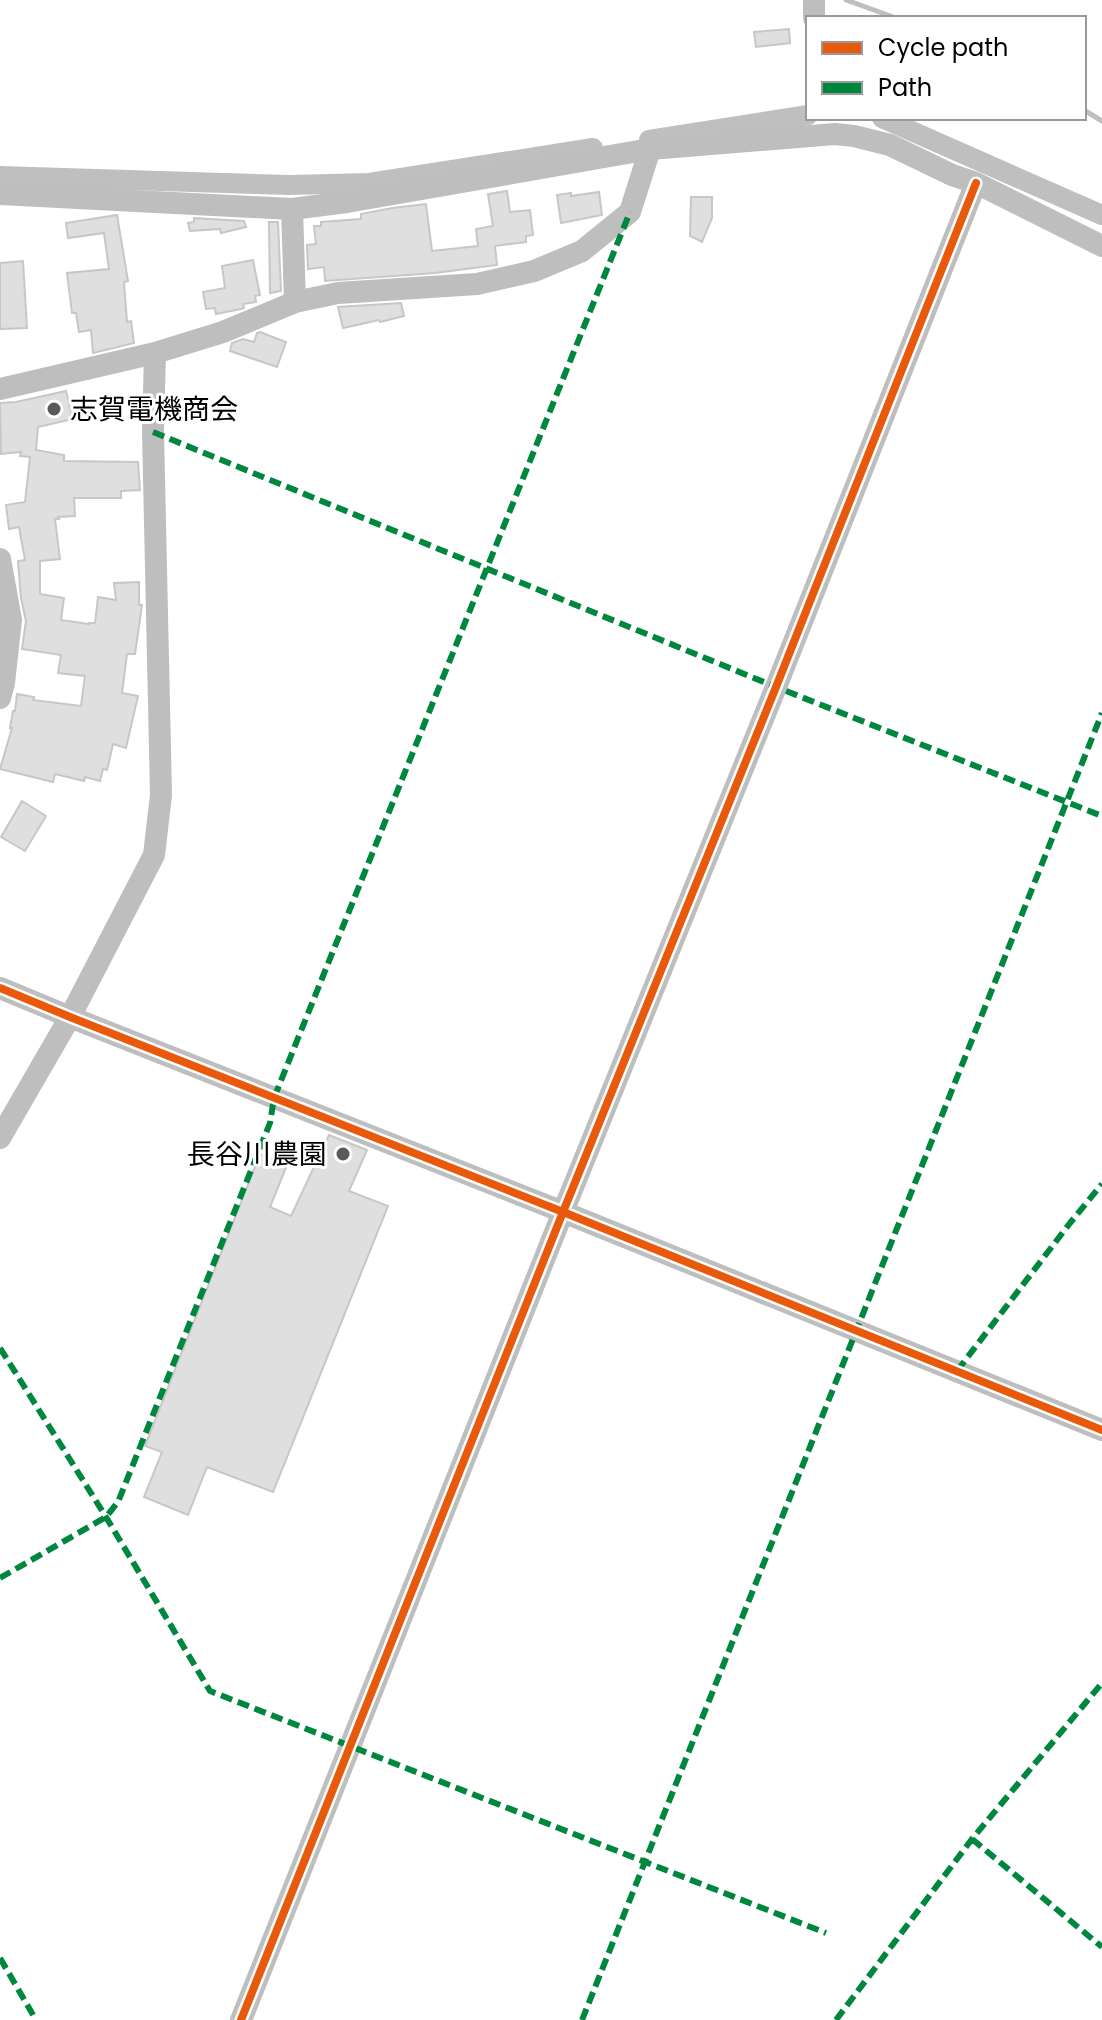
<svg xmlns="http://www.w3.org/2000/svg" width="1102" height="2020" viewBox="0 0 1102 2020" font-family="Poppins,'Noto Sans JP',sans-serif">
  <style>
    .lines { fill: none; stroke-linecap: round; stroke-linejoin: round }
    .stream { stroke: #bfbfbf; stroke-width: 5 }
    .canal { stroke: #bfbfbf; stroke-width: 20 }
    .building { fill: #dfdfdf; stroke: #c7c7c7; stroke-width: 2 }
    .minor { stroke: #bebebe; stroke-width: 22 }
    .quiet { stroke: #00873e; stroke-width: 6; stroke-dasharray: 12 6; stroke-linecap: butt }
    .cycleway-casing { stroke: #fff; stroke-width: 13 }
    .cycleway { stroke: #e8590c; stroke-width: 8 }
    .poi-dot { fill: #595959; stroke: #fff; stroke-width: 3 }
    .labels { text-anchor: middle; stroke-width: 6; stroke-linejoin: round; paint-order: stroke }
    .poi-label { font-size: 28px; fill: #000; stroke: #fff; text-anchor: start }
  </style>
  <rect width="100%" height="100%" fill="#fff"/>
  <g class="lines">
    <path class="stream" d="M846,0L896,18
      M1084,110L1102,121"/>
    <path class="canal" d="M882,118L1102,215
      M649,140L808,115
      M0,176L290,185L369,183L593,148"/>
  </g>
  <path class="building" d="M789,29L790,43L756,47L754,32Z
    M507,191L510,212L530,210L533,235L526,236V242L495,246L497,265L435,273L325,281L324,267L308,269L307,245L316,244L314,226H321V222L361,219V214L392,208L426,204L432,251L478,246L476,229L493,226L488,194Z
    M599,192L602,215L561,223L557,195L571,193V196Z
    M691,197H712V218L702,242L690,236Z
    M117,215L128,281L124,282L127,322L131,321L134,343L93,353L91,330L79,332L76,313H72L67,273L109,269L104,233L68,238L66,223Z
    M194,218L244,221L246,227L221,233L220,229L190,231L188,223L194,222Z
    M269,222H278L281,291L270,293Z
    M253,260L260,295L255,296L256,302L243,304L244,308L241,309L216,314L215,308L206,309L203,292L225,288L222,266Z
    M23,261L27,328L0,329V263Z
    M401,303L404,316L380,322L379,320L343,328L338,307Z
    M260,332L286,342L277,367L230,351L232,343L243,339L254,342L257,333Z
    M66,391L73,419L38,427L36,450L64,455V461L138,462L140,490L121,491V498H74L75,516L58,517L59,519H55L60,559L40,561V594L64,598L61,620L89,624V623H95L98,597L116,600L114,583L139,582V605H142L135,654H127L122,693L138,696L126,748L113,744L107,770L103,769L100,781L85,777L84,781L55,774L53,782L0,769L12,728H10L13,711H15L17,694L34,697L33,700L81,706L85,676L58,673L61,655L22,649L26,621L21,598L18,561L25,560L19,527L9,529L6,505L25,502L30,457L20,456L21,452L1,454L0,403L16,402Z
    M22,801L46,816L25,851L1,837Z
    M329,1135L367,1150L349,1191L388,1206L273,1492L207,1467L188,1515L144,1497L162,1452L145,1446L260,1154L287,1165L270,1207L291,1216Z"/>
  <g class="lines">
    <path class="minor" d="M814,18V0
      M0,194L292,209L347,202L650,149L835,134L854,136L890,145L952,175L976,183L1102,246
      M292,209L295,302
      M0,389L155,353L223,332L295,302L338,293L477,284L534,271L582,251L630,212L650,149
      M0,559L11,620L4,683L0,698
      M0,988L70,1017L563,1212L1102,1430
      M0,1138L70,1017L154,855L161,795L153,432L155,353
      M241,2020L563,1212L776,687L976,183"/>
    <path class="quiet" d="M153,432L776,687L1102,816
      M0,1348L106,1517L210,1691L826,1933
      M957,1371L1070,1223L1102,1184
      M0,1578L106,1517L118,1502L270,1123L274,1098L630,212
      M972,1839L1102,1947
      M0,1958L36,2020
      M582,2020L1102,713
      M836,2020L972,1839L1102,1683"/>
    <g class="cycleway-casing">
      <path id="cycleway" d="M0,988L70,1017L563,1212L1102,1430
        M241,2020L563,1212L776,687L976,183"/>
    </g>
    <use href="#cycleway" class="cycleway"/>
  </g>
  <g class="poi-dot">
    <circle cx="54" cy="409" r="8"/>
    <circle cx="343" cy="1154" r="8"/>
  </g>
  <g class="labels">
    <g class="poi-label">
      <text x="70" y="419">志賀電機商会</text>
      <text x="327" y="1164" text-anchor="end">長谷川農園</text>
    </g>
  </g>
  <rect x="806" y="16" width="280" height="104" fill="#ffffff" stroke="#999999" stroke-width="2"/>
  <rect x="822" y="42" width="40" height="12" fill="#e8590c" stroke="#999999" stroke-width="2"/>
  <text x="878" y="56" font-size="24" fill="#000000">Cycle path</text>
  <rect x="822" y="82" width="40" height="12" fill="#00873e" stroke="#999999" stroke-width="2"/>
  <text x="878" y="96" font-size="24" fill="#000000">Path</text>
</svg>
